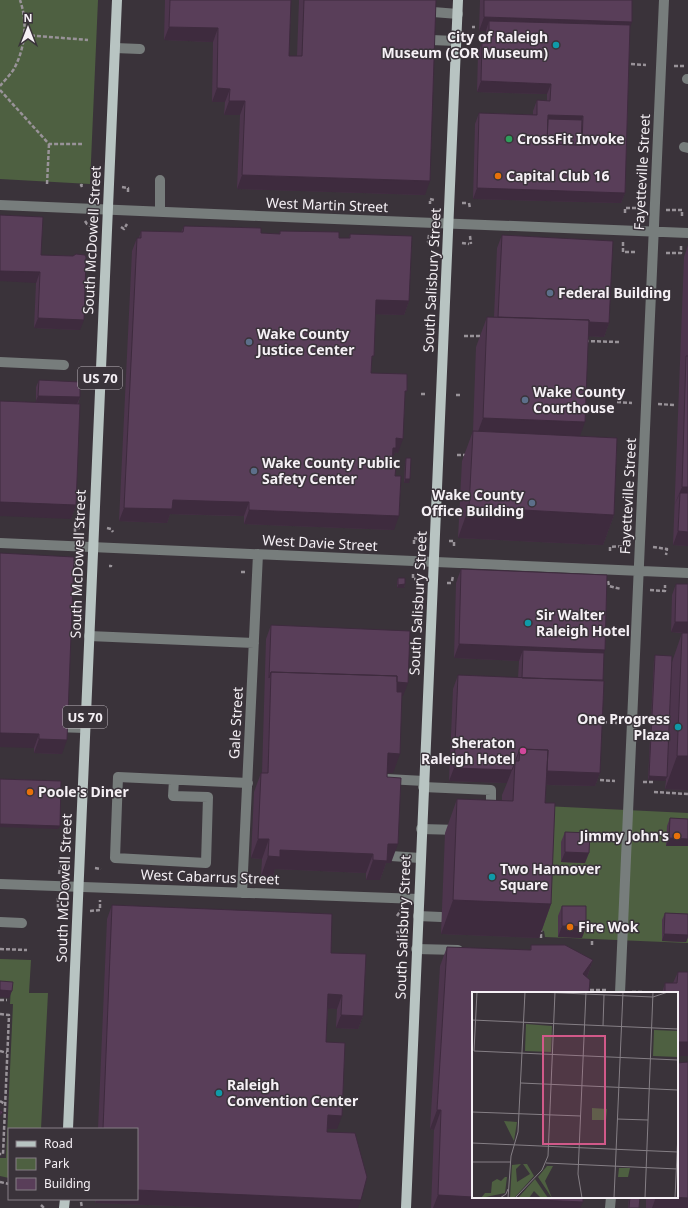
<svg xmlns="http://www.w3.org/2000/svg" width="688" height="1208" viewBox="0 0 688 1208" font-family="'Noto Sans',sans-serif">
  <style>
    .green { fill: #4e6041 }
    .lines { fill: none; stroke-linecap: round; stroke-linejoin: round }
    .path { stroke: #999399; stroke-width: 2.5; stroke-dasharray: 4 2; stroke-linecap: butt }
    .minor { stroke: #777d7c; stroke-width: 10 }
    .major { stroke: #b8c4c2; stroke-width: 10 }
    .wall { fill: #4d354d }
    .shaded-wall { fill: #3e2b3e }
    .building { fill: #593e59; stroke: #3e2b3e; fill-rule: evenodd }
    .culture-dot { fill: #0f9aa8; stroke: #3a333a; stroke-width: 1.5 }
    .leisure-dot { fill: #2e9e5b; stroke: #3a333a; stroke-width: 1.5 }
    .food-dot { fill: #e8710a; stroke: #3a333a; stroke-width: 1.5 }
    .service-dot { fill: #5c6f8a; stroke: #3a333a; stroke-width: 1.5 }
    .hotel-dot { fill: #d1479c; stroke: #3a333a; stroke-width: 1.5 }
    .labels { text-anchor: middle; stroke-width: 3; stroke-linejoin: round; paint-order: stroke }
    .shield { fill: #3a333a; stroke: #bdb7bd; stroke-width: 1 }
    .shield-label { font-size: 13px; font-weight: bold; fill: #f5f0f5 }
    .poi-label { font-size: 14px; font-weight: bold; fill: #f5f0f5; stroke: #3a333a; text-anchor: start }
    .street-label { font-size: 14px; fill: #f5f0f5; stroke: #3a333a }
    .inset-road { fill: none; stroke: #857f85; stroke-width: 1 }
    .view { fill: #d15989; fill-opacity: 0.15; stroke: #d15989; stroke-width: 2 }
    .inset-edge { fill: none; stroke: #f5f0f5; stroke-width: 2 }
  </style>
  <rect width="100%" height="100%" fill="#3a333a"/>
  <path class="green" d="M0,0H98L90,184L0,179Z
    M544,806L688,813V943L545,937L544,931L541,930Z
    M0,959L31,960L29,993H48L41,1129H9V1178L0,1176V1158H6L13,1004H10L11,986L0,982Z"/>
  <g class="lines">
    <path class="path" d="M472,27H475
      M25,35L88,40
      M631,64L646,65
      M674,66H685
      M0,86C4,81 10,75 14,69C25,48 28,23 20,0
      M0,90L49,144H82
      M47,184L49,144
      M82,187L81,185L84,186
      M122,187L128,188V192
      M430,199L434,200
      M462,203H466
      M469,203L470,208
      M430,204V201
      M666,210H682V218
      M625,213V208H637
      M85,221L87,224L91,226
      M121,227L124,229L127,224
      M429,235L428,242H433
      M470,236L471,244
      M623,242V252H637
      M462,243L469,244
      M666,253H681V246
      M464,336H483
      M585,341L619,342
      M421,394H427
      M456,395H461
      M617,402L632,403
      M658,404L674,405
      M457,455H467
      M107,528L111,529L113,532
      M75,532V528H80
      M449,541H454V546
      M414,544V538L420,539
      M653,547L667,549L666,555
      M610,551V547L625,546
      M74,561V564L79,565
      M109,566H111V565
      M241,572H245
      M413,574V579H416
      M452,581L453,576
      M608,581L609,586L621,589
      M447,583H452
      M650,590L665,591V585
      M603,722L617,723
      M600,780L615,781
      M643,782H655
      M654,792L688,794
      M60,866H64
      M95,868L101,869
      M59,874L60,868
      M401,881H409
      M58,898V907L63,911
      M90,911L100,910V900
      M397,916L401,910
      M396,932L405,933
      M541,938V930
      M592,945V939
      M0,949L27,950
      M590,990H606
      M632,992H643
      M0,1000H7
      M0,1014L9,1015L3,1154H0
      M0,1051L7,1053
      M0,1101L5,1104
      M0,1182L9,1184
      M81,1202L82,1208
      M41,1205L44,1208"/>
    <path class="minor" d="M433,12L458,14
      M431,40L456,41
      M115,48L140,49
      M687,79H688
      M684,147L688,148
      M0,205L259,216L688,233
      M160,211V180
      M0,362L64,365
      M0,543L688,573
      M89,636L254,643
      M55,727L85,728
      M387,779L424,781
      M174,780L173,796L208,797L206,863L115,858L118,777L248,783
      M423,787L491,790V801
      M421,829L459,830
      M391,856L420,858
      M0,884L419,899
      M242,893L258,554
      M418,916L441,917
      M0,922L22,923
      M416,949L458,950
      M620,993L664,0
      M610,1208L611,1197"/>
    <path class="major" d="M68,1129L117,0
      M64,1208L65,1199
      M406,1208L458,0"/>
  </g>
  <path class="wall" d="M165,0H291L289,56H297L299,0H436L425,195L237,189L240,115H224L225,102H212L213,42L164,40Z
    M480,0H632L630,25L625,193L621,203L473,199L475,124L479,113L533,115V111L537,100L547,101V94L477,92L478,53L482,43H485L486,31H479Z
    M184,226L261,233L279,234L280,231L339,238H349L350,234L409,301L404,315L375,314L372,361L371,373L405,396L398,453L395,452L393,457L392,466L394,530L244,524V516H234L170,514L167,523L119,521L132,251L137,238H139L141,231L181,232Z
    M502,235L609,323L604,337L588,336L580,436L614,515L603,545L458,538L462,461L473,431L476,347L487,317H494L497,248Z
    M688,245V546L673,545L684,257Z
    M41,255L80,330L34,328L36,283Z
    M39,380L80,397L78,404L76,505L71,519L36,402V387Z
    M406,458L409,483H404L405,463Z
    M0,553L62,754L34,753V748Z
    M461,569L603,653L600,773L595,786L546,785L545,803L551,904L539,938L441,934L445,833L457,799L502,801V795L507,783L449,781L453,689L458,675L518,678L519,661L454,658L456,583Z
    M398,578L405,584L404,588H397V582Z
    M676,584H688V790L665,789L666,780H648L654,659L655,655L672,662L682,633L671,632L672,595Z
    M271,625L403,696H402L393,773H387L391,863H386L380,880H366V873L275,869L273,876H261L262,859L251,858L254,792L261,773H262L266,639Z
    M670,818L688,819V846H666L667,826Z
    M565,832L585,863L561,862V842Z
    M112,905L331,953L363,1016L358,1029L336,1028L337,1009L328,1008L326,1042L337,1129H327V1132L358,1208H226L95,1203L96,1199H137V1129H98L107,919Z
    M562,906L582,938L558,937V916Z
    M665,913L688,914V937L686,942L662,941V920Z
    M531,945L593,960L587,977L580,1208H431L434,1130L430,1129L440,966L447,947L530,950Z
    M678,972H688V1056H677V993H662L665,983H673Z
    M629,1197H640L639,1208H628Z
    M646,1197H677L688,1208H646Z"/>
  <path class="shaded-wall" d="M484,17L632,22L627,36L489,21L486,31H479Z
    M169,27L218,28L213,42L164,40Z
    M481,81L551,84L547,94L477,92Z
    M217,88L230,89L225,102H212Z
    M229,101H245L240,115H224Z
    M548,115L583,116L579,127L546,126Z
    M242,175L430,181L425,195L237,189Z
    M477,188L625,193L621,203L473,199Z
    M0,271L40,272L36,283L0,281Z
    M376,300L409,301L404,315L371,314Z
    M498,317L609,323L604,337L493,331Z
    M38,318L84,320L80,330L34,328Z
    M38,396L80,397L77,404L35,403Z
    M483,418L585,422L574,452L472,448Z
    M396,438L403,439L398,453L395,452L391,462H388Z
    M405,479H410L409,483H404Z
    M682,487H688V507L680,493L674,506Z
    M173,500L249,502L244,516L170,514L167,523L119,521L124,508Z
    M0,502L76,505L71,519L0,516Z
    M469,507L614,515L603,545L458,538Z
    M249,510L399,516L394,530L244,524Z
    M678,531L688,532V546L673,545Z
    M405,584L404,588H397L398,585Z
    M675,622H688V633L671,632Z
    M459,644L605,650L600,664L523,650L519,661L454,658Z
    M271,678L408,683L403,696L271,692Z
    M0,733L39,734L34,748L0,747Z
    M39,739L67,740L62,754L34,753Z
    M388,753L400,754L393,773H381Z
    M677,756H688V790L665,789Z
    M454,768L512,770L507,783L449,781Z
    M516,770L600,773L595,786L514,784Z
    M649,776L667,777L665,781L648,780Z
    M0,824L60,826L58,829L0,827Z
    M669,838L688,839V846H666Z
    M258,839H269L262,859L251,858Z
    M388,844H398L391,863H386L380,880H366L373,860Z
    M280,850L373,854L366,873L275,869L273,876H261L268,856Z
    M565,852L589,853L585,863L561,862Z
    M453,900L551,904L539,938L441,934Z
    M562,926L586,927L582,938L558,937Z
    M664,934L688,935V937L686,942L662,941Z
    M593,960L586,979L583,974Z
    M0,990L12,991L9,998L0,997Z
    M328,994L342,995L337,1009L323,1008Z
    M341,1015L363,1016L358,1029L336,1028Z
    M677,1042H688V1056H677Z
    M437,1110H441L434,1130L430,1129Z
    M328,1115L342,1116L337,1129H323Z
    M137,1190L361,1200L358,1208H226L95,1203L97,1199H137Z
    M438,1195L583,1202L580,1208H433Z
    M656,1197L688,1198V1208H652Z"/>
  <path class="building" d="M170,0H291L289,56H302L304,0H436L430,181L242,175L245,101H229L230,89L217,88L218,28L169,27Z
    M484,0H632V22L484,17Z
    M489,21L630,25L625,193L477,188L479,113L537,115V100L550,101L551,84L481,81L482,43H489ZM548,115L583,116L582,145L547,144Z
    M548,119L582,120L581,145L547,144Z
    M0,215L43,217L41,255L73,256L76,254L85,255L86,257L84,320L38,318L40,272L0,271Z
    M184,226L261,228V233L280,234V231L339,232V238H350V234L412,236L409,301L376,300L374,356H372L371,373L407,374V391H405V394L403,439L396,438V448H393L392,466H396L395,476H401L399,516L249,510V502H239L173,500L172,509L124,508L137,238H141V231L183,232Z
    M502,235L613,241L609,323L589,322V320L498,317Z
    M487,317L589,320L585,422L483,418Z
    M686,356H688V487H682Z
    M39,380L80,382V397L38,396Z
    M0,401L80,404L76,505L0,502Z
    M473,431L617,438L614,515L469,507Z
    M406,458H411L410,479H405Z
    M680,493H688V532L678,531Z
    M0,553L74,557L67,740L39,739V734L0,733Z
    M461,569L607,575L605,650L459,644Z
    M398,578H405V584L398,585Z
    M676,584H688V622H675Z
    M271,625L410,631L408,683L397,682V676L271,672L269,678Z
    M682,633H688V756H677Z
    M523,650L604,653L603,680L522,678Z
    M655,655L672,656L667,777L649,776Z
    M271,672L397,676V692H402L400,754L388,753L387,777L401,778L398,844H388L387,861L373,860V854L280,850V857L268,856L269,839H258L261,773H268Z
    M458,675L604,681L600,773L547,771L548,750L520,749L512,770L454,768Z
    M520,749L548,750L545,803H555L551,904L453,900L457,799L513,801L515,761H519Z
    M0,779L61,781L60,826L0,824Z
    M670,818L688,819V839L669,838Z
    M565,832L590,833L589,853L565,852Z
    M112,905L332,914L331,953L366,954L363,1016L341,1015L342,995L328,994L326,1042L345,1043L342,1116L328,1115L327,1132L355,1133L367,1177L361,1200L137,1190V1129H103Z
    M562,906H586V927L562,926Z
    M665,913L688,914V935L664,934Z
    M531,945H565L593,960L583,974L590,980L589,993H473V1197L438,1195L441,1110H437L447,947L531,950Z
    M678,972H688V1042H677V993H665V983H677Z
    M0,981L13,982L12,991L0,990Z
    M688,1062V1198L668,1197H677V1063Z
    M0,1110L3,1112L0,1116Z
    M475,1197H583V1202Z
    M630,1197H640L639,1208H629Z"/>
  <g class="culture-dot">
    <circle cx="556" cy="45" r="4"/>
    <circle cx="528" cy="623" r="4"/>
    <circle cx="678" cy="727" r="4"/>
    <circle cx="492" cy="877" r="4"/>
    <circle cx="219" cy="1093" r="4"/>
  </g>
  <circle class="leisure-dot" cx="509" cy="139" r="4"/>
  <g class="food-dot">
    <circle cx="498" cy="176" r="4"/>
    <circle cx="30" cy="792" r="4"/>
    <circle cx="677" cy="836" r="4"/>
    <circle cx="570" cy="927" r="4"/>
  </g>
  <g class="service-dot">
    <circle cx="550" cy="293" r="4"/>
    <circle cx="249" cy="342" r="4"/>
    <circle cx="525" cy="400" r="4"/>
    <circle cx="254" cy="471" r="4"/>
    <circle cx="532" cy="503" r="4"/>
  </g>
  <circle class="hotel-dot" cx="523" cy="751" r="4"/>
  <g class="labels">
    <g class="shield">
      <rect x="78" y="367" width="44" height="22" rx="3"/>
      <rect x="63" y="706" width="44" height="22" rx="3"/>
    </g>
    <g class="shield-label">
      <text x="100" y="383">US 70</text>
      <text x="85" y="722">US 70</text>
    </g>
    <g class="poi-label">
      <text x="548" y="42" text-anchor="end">City of Raleigh<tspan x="548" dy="16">Museum (COR Museum)</tspan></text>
      <text x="517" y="144">CrossFit Invoke</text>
      <text x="506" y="181">Capital Club 16</text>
      <text x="558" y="298">Federal Building</text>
      <text x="257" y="339">Wake County<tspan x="257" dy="16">Justice Center</tspan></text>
      <text x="533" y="397">Wake County<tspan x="533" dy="16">Courthouse</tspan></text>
      <text x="262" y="468">Wake County Public<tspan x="262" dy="16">Safety Center</tspan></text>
      <text x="524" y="500" text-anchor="end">Wake County<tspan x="524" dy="16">Office Building</tspan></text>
      <text x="536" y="620">Sir Walter<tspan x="536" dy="16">Raleigh Hotel</tspan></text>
      <text x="670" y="724" text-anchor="end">One Progress<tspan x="670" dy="16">Plaza</tspan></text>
      <text x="515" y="748" text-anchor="end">Sheraton<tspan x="515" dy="16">Raleigh Hotel</tspan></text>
      <text x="38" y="797">Poole's Diner</text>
      <text x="669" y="841" text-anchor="end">Jimmy John's</text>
      <text x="500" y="874">Two Hannover<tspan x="500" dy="16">Square</tspan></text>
      <text x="578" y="932">Fire Wok</text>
      <text x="227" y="1090">Raleigh<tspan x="227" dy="16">Convention Center</tspan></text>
    </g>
    <g class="street-label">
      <text transform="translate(642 172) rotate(-87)" y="5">Fayetteville Street</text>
      <text transform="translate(327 205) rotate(2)" y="5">West Martin Street</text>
      <text transform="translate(92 240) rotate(-87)" y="5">South McDowell Street</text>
      <text transform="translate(432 280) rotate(-87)" y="5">South Salisbury Street</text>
      <text transform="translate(628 496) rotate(-87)" y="5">Fayetteville Street</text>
      <text transform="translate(320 543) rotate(3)" y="5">West Davie Street</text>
      <text transform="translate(78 564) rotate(-88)" y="5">South McDowell Street</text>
      <text transform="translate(418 603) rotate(-87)" y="5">South Salisbury Street</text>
      <text transform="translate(236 723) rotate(-87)" y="5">Gale Street</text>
      <text transform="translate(210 877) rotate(2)" y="5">West Cabarrus Street</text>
      <text transform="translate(64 888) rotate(-88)" y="5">South McDowell Street</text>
      <text transform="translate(403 927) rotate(-88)" y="5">South Salisbury Street</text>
    </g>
  </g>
  <g transform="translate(472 992)">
    <rect width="206" height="206" fill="#3a333a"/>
    <path d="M54,32L80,34L79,60L53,59ZM182,38L206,39V65L181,64ZM120,116L135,117L134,128H120ZM32,129L45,130L42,149ZM49,172L44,177L45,190L58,182L51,172H55L62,184L42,206H38L40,173ZM75,174H81L73,189L80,206L66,185ZM147,176H158L156,185H146ZM33,185H35L33,201L9,206L13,201H19L20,190L25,187L29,189ZM63,187L76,206H69L62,199L57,206H46Z" fill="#4e6041"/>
    <path class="inset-road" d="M5,0L2,59L206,68M67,0L181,5L196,0M0,28L206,37M131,34L132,3M49,91L206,98M0,120L109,124M145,127L176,128M0,151L206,160M0,170H39M74,171L206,177M28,206L34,202L36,197M36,206L39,164L46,140L53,0M43,206L70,178L76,164L83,0M110,206L106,182L114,0M142,206L151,0M173,206L181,0M203,206L206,141"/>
    <path class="view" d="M71,44H133V152H71Z"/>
    <rect width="206" height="206" class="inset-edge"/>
  </g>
  <rect x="8" y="1128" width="130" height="72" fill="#3a333a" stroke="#857f85"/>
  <rect x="16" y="1141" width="20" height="6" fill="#b8c4c2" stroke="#857f85"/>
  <text x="44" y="1148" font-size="12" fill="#f5f0f5">Road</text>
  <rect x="16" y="1158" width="20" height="12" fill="#4e6041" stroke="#857f85"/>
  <text x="44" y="1168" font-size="12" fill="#f5f0f5">Park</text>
  <rect x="16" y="1178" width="20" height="12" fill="#593e59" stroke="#857f85"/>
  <text x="44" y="1188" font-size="12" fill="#f5f0f5">Building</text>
  <g transform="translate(28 28)" stroke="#3a333a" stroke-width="3" paint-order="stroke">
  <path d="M0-3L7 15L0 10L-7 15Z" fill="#f5f0f5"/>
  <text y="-6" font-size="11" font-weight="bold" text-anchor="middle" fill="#f5f0f5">N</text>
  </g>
</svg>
